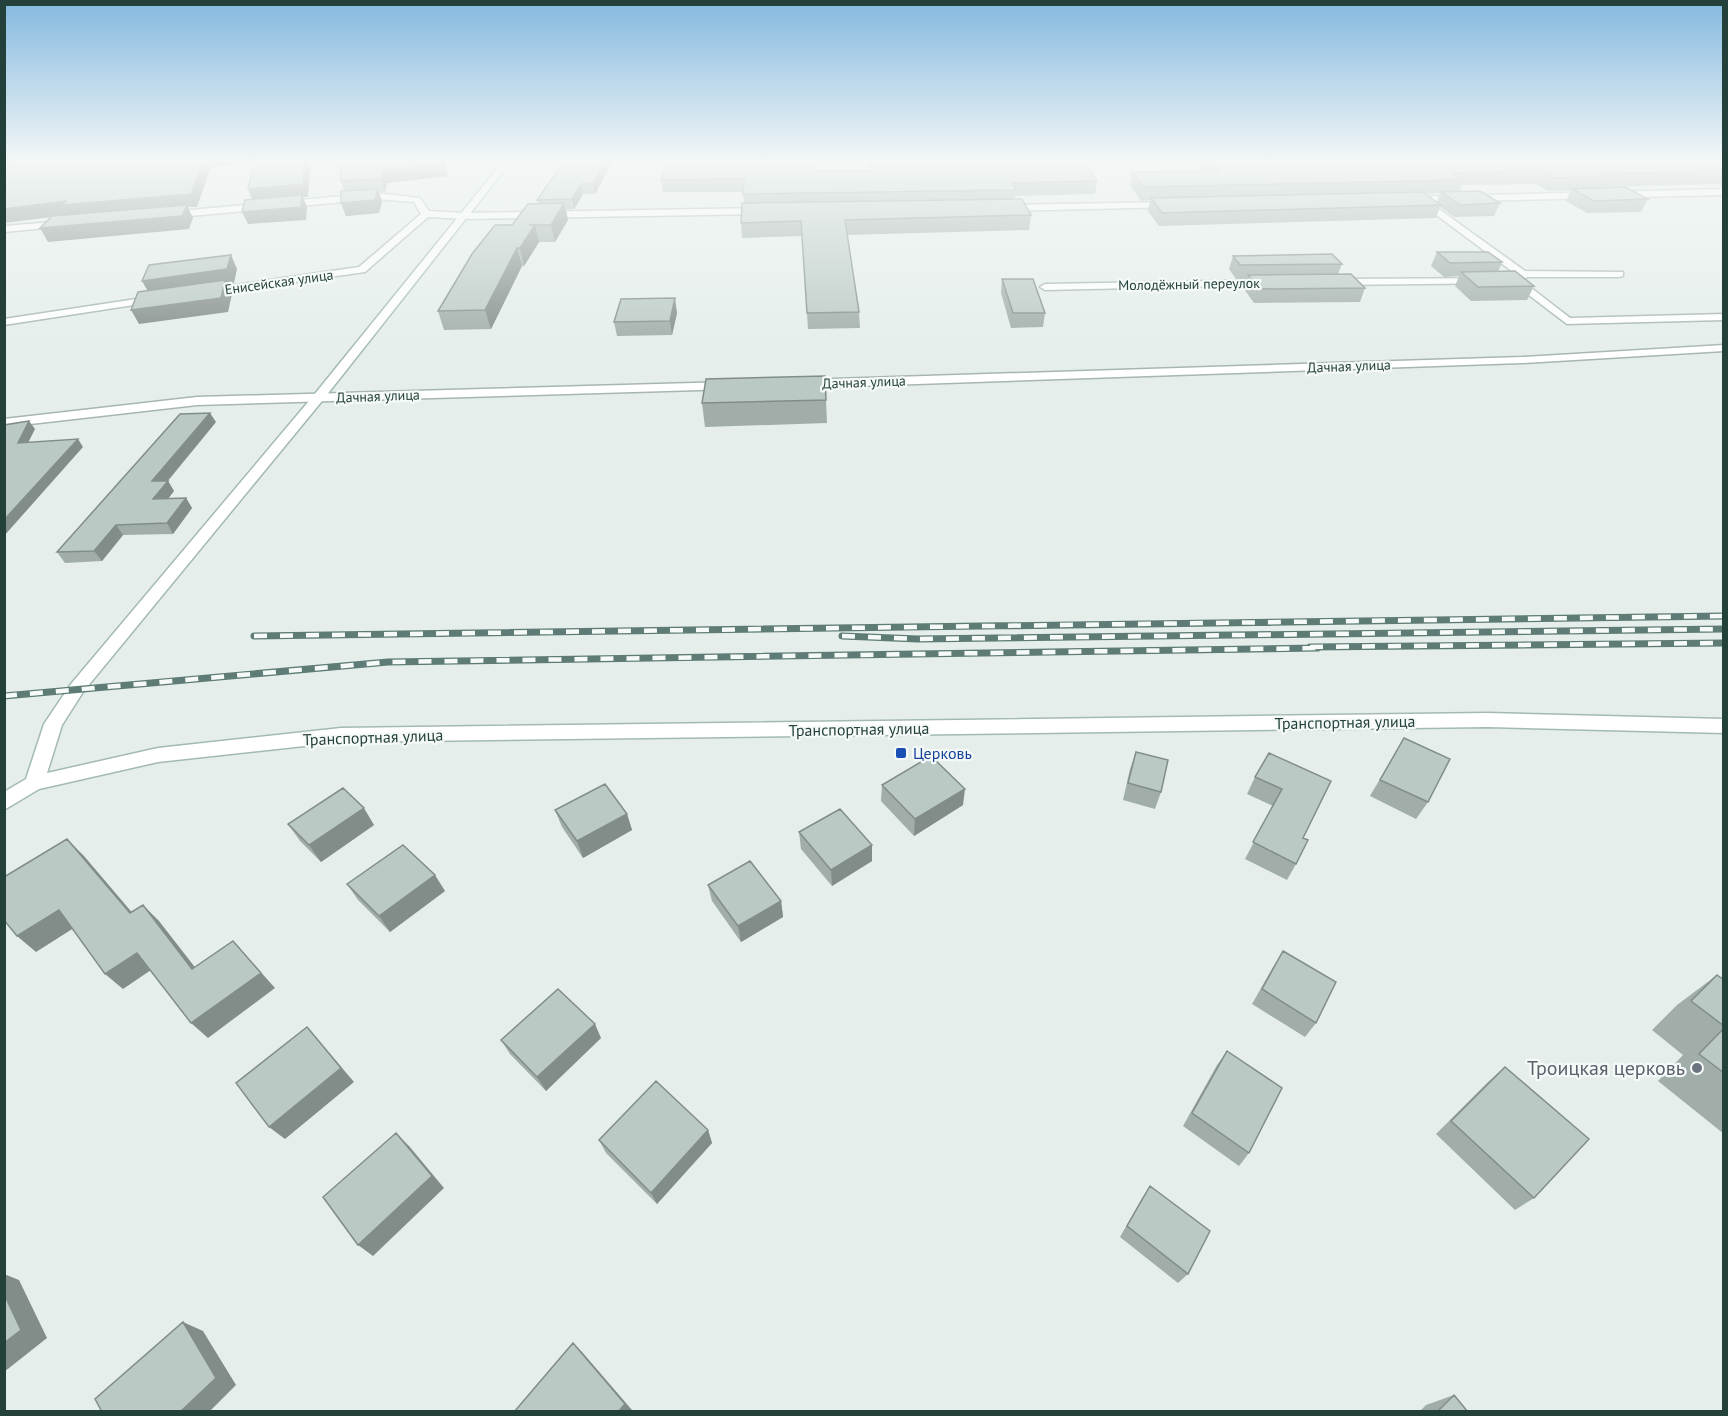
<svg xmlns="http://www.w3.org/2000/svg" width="1728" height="1416" viewBox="0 0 1728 1416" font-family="'PT Sans',sans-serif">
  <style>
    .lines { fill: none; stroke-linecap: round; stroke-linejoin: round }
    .street-casing { stroke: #a7b6b3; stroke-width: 3 }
    .secondary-casing { stroke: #a3bab4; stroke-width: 3 }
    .street { fill: #fff; fill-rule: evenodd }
    .secondary { fill: #fff; fill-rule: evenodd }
    .rail-casing { stroke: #5e7b76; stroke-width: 7 }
    .rail { stroke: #f5faf8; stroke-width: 4.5; stroke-dasharray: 13; stroke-linecap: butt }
    .wall { fill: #a0ada9; fill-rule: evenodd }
    .shaded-wall { fill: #828d89 }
    .building { fill: #bac9c4; stroke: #828d89; stroke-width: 1.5 }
    .transit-dot { fill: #1a4fb4; stroke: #f5faf8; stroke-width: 2 }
    .worship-dot { fill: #6b7280; stroke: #f5faf8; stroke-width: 2 }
    .labels { text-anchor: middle; stroke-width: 4.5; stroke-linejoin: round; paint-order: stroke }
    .far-street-label { font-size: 14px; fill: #24403b; stroke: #f5faf8 }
    .street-label { font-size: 16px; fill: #24403b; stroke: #f5faf8 }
    .transit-label { font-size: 16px; fill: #164399; stroke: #f5faf8; text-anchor: start }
    .near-worship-label { font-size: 20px; fill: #5b616d; stroke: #f5faf8; text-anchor: end }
  </style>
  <rect width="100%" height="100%" fill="#e5eeeb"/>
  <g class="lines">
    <g class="street-casing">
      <path id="street" d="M1724,189V195L1429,202L1525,271L1623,272V276L1619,277H1528L1521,280L1570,318L1724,314V320L1567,324L1513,283L1335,285L1330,282L1335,279L1509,278L1517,275L1419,202H1407V198L1410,197Z
        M376,193L420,198L429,211L464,213L764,208L768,211L764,214L464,219L428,217L365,272L204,295L200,294V290L359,267L421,214L414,202L376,199L168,218L164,215L168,212Z
        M1172,202L1176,205L1175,207L1002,211L998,208L1002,205Z
        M65,221L70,224L68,226L4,232V226Z
        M1268,280L1272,281V285L1045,290L1040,287L1045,284Z
        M156,296L161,299L160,301L4,325V319Z
        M1724,345V351L1522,363L802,388L796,384L802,380L1522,357Z
        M729,382L735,386L733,389L197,405L4,427V419L197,397Z"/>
    </g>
    <g class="secondary-casing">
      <path id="secondary" d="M505,159H513L322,401L83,692L62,725L47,773L158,748L341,728L1488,713L1724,719V733L1488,727L341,742L158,762L39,789L4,810V792L26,779L44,724L71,684L314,395Z"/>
    </g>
    <use href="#street" class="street"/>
    <use href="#secondary" class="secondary"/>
    <g class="rail-casing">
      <path id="rail" d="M254,636L1724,616
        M842,636L918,639L1724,629
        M1310,647L1724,643
        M4,696L388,662L1318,648"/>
    </g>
    <use href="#rail" class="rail"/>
  </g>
  <path class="wall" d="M340,159H444L448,176L387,183L385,192H379L382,202L379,213L346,216L341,203L344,191L341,181Z
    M813,159V171H870L869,159H1083L1097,181L1095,194L1015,196V199L1031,215L1029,230L847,235L859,312L860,328L808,329L802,236L742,238L741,223L744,203L743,192H663L661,180Z
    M1193,159H1724V187L1718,184L1601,187L1600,188L1648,199L1641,212L1587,213L1566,201L1571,190L1548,191L1536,184L1462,185L1460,191L1500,203L1494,216L1454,217L1440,207L1436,218L1159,226L1148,211L1150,200L1141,201L1130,185L1132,172L1204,171ZM1440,193L1437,202L1425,194Z
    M610,166L595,194H583L574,209H566L568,220L555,242H539L524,266H522L491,329L444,330L438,311L512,225L538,203L537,200Z
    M1437,252L1502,262L1498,272L1534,286L1527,300L1471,301L1455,286L1459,276L1444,277L1431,266Z
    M1233,256L1342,264L1338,274L1365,288L1360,302L1254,303L1244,289L1247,279H1236L1229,269Z
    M1002,279L1045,313L1043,327L1011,328L1001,293Z
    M677,313L672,335L617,336L614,322Z
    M825,376L827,423L705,427L702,403Z
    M216,422L168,481L174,491L168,499L186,498L192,508L173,534L123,535L102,561L65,563L57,552Z
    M1404,738L1428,802L1416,819L1370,796Z
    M1136,752L1161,792L1155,809L1123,800L1130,769Z
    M1269,753L1303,838L1296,864L1287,880L1245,859L1273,806L1247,794L1255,777Z
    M882,785L963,805L914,836L881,801Z
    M555,810L627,814L632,830L583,858L562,827Z
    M288,824L374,825L321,862L300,841Z
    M799,832L872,861L832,886L801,849Z
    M347,884L445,891L390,932L358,900Z
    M708,885L781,901L783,917L741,942L712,901Z
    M1283,951L1316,1023L1305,1037L1252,1004L1273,967Z
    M1717,975L1724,980V1134L1658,1081L1683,1055L1652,1030L1677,1005Z
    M601,1038L546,1091L510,1054L501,1040Z
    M1227,1051L1249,1153L1239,1166L1183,1126L1217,1065Z
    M1505,1067L1534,1198L1515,1210L1436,1134L1489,1081Z
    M708,1130L712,1143L657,1204L606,1153L599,1140Z
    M1150,1186L1188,1274L1178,1283L1120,1237L1142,1198Z
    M1454,1395L1468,1412H1419L1426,1405Z"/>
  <path class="shaded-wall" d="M4,159H131L4,170Z
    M204,159H261L262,162L211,167L197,207H188L193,218L189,229L48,242L40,228L68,215L4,223V209Z
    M305,159H311L308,197H303L307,207L306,220L248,224L242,212L253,202L248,189Z
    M444,159L448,176L387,183L385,192L381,179L383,170Z
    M607,159H608L610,166L595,194L593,184Z
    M581,184L583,194L574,209L572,199Z
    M378,189L382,202L379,213L346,216L341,203Z
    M564,203L568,220L555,242L551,225Z
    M535,225L539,242L524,266L520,248Z
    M517,248L522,266L491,329L485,310Z
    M231,255L237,269L234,283L227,284L232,294L228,312L139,324L131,310L150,295L142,281Z
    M675,298L677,313L672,335L670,321Z
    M210,413L216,422L159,491L152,481Z
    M29,421L35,429L24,451L18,443Z
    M78,439L83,447L4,536V520Z
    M168,481L174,491L159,510L153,499Z
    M186,498L192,508L173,534L167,523Z
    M116,525L123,535L102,561L94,551Z
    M965,789L963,805L914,836L915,819Z
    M364,808L374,825L321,862L309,845Z
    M627,814L632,830L583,858L577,841Z
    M67,839L84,856L146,929L130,913Z
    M872,845V861L832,886L831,870Z
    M435,875L445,891L390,932L379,916Z
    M781,901L783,917L741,942L738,926Z
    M143,905L159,921L208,984L192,969Z
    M59,910L77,926L36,952L17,936Z
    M233,941L275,988L208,1038L191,1023Z
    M137,953L154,968L123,989L105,974Z
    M595,1024L601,1038L546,1091L537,1077Z
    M307,1027L320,1042L354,1082L285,1139L269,1127Z
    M708,1130L712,1143L657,1204L651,1193Z
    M396,1133L409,1146L444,1188L373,1256L358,1245Z
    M4,1274L19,1280L47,1338L4,1372Z
    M183,1322L203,1331L236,1385L209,1412H180Z
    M573,1343L582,1352L632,1410L631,1412H618Z"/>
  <path class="building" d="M81,159H204L191,194L62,205L66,201L4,209V165Z
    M255,159H305L303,184L248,189Z
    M340,159H443L444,164L383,170L381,179L341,181Z
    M566,159H607L593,184H581L572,199L537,200Z
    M669,159H813L812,171H872L870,159H1083L1097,181L1012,183L1016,190L743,194L744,179L661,180Z
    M1208,159H1724V171L1600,174L1606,177L1554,178L1542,171L1453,173L1464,180L1143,187L1132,172L1218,171Z
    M1625,187L1648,199L1594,201L1572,189Z
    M378,189L375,200L341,203V191Z
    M1480,191L1500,203L1460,205L1441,192Z
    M1422,192L1441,205L1162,213L1151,198Z
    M302,195L301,207L242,212L245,200Z
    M1022,199L1031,215L845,220L859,312L807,313L801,221L741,223L742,203Z
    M564,203L551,225H529H535L520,248H517L485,310L438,311L472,254L495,225H512L528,204Z
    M187,205L182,216L40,228L52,216Z
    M1437,252H1488L1502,262L1450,263Z
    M1332,254L1342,264L1240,265L1233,256Z
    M231,255L227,269L142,281L149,265Z
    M1515,271L1534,286L1478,287L1461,272Z
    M1351,274L1365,288L1258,289L1248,275Z
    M1002,279H1033L1045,313H1013Z
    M225,280L221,298L131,310L138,292Z
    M675,298L670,321L614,322L621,299Z
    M825,376L826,400L702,403L706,379Z
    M210,413L152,481H168L153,499L186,498L167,523L116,525L94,551L57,552L180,414Z
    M29,421L18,443L78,439L4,520V425Z
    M1404,738L1450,759L1428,802L1380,780Z
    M1136,752L1168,760L1161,792L1128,783Z
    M1269,753L1331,781L1303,838L1308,840L1296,864L1253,842L1282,789L1255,777Z
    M931,756L965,789L915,819L882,785Z
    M605,784L627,814L577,841L555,810Z
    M343,788L364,808L309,845L288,824Z
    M840,809L872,845L831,870L799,832Z
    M67,839L130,913L143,905L192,969L233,941L261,973L191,1023L137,953L105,974L59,910L17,936L4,920V877Z
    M403,845L435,875L379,916L347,884Z
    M750,861L781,901L738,926L708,885Z
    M1283,951L1336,982L1316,1023L1262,989Z
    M1717,975L1724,980V1026L1691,1001Z
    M558,989L595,1024L537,1077L501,1040Z
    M307,1027L341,1068L269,1127L236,1083Z
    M1724,1028V1073L1699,1054Z
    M1227,1051L1282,1088L1249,1153L1192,1113Z
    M1505,1067L1589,1139L1534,1198L1451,1121Z
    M656,1081L708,1130L651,1193L599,1140Z
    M396,1133L432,1176L358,1245L323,1197Z
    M1150,1186L1210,1231L1188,1274L1127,1226Z
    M4,1294L21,1330L4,1343Z
    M183,1322L216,1378L180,1412H102L95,1399Z
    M573,1343L625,1404L618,1412H514Z
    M1454,1395L1468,1412H1437Z"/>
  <linearGradient id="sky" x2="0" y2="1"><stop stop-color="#83b9df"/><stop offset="0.45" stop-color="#f3f7f6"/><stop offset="1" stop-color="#f3f7f6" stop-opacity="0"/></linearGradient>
  <rect width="1728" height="357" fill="url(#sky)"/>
  <rect class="transit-dot" x="895" y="747" width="12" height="12" rx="3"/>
  <circle class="worship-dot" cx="1697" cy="1068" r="6"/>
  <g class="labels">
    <g class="far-street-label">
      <text transform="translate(279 282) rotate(-8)" y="5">Енисейская улица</text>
      <text transform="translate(1189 284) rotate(-1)" y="5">Молодёжный переулок</text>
      <text transform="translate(1349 366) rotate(-2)" y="5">Дачная улица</text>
      <text transform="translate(864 382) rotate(-2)" y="5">Дачная улица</text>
      <text transform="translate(378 396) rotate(-2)" y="5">Дачная улица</text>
    </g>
    <g class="street-label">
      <text transform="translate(1345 722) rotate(-1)" y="6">Транспортная улица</text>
      <text transform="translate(859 729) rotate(-1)" y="6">Транспортная улица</text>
      <text transform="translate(373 737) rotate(-2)" y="6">Транспортная улица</text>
    </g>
    <g class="transit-label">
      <text x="913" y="759">Церковь</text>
    </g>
    <g class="near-worship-label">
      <text x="1685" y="1075">Троицкая церковь</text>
    </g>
  </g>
  <rect width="1728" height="1416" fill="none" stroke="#24403b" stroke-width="12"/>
</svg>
